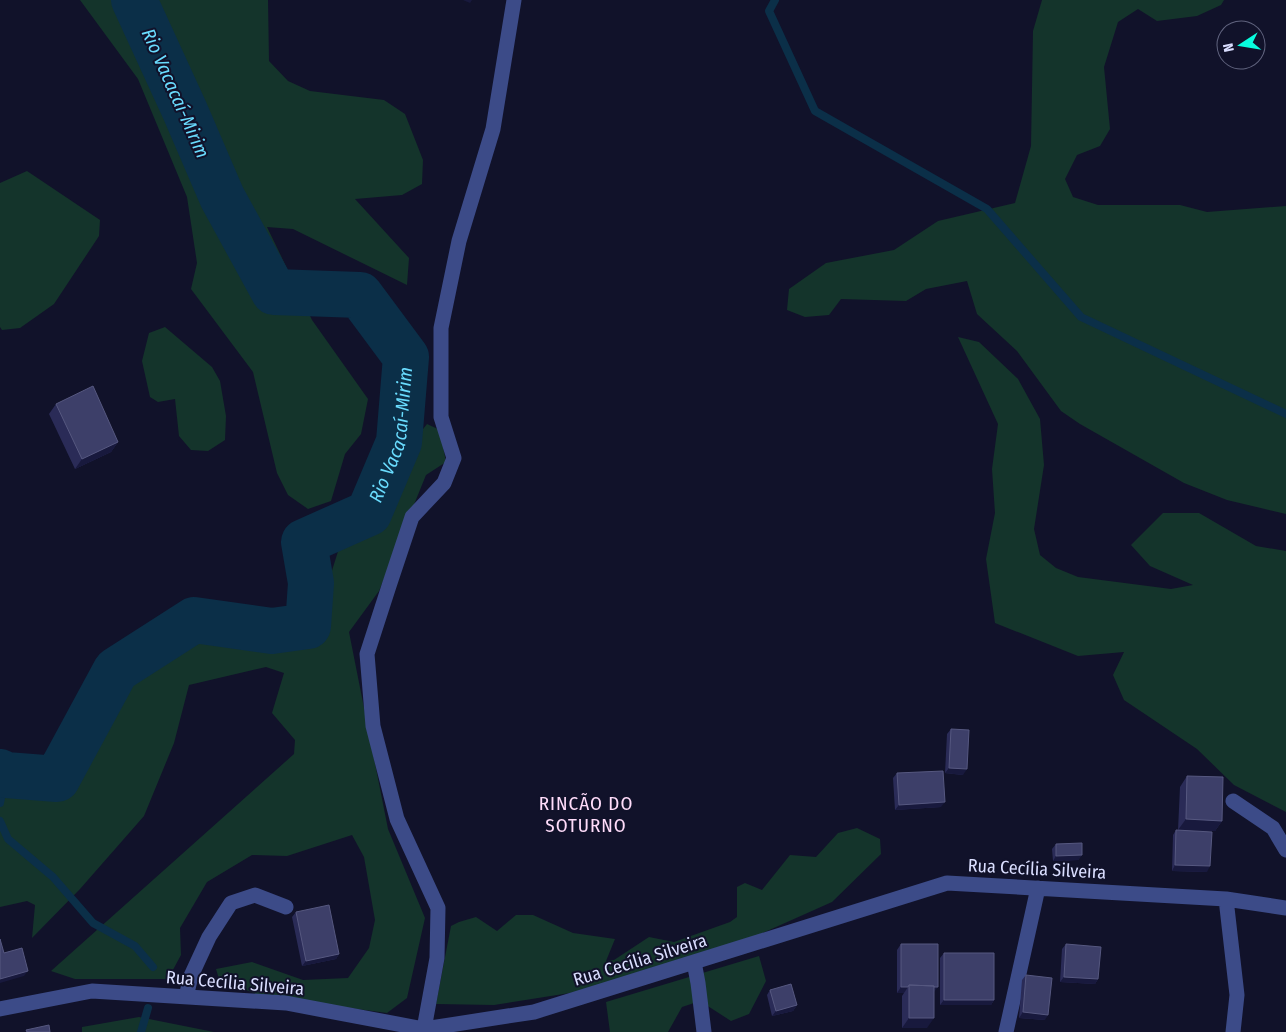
<svg xmlns="http://www.w3.org/2000/svg" width="1286" height="1032" viewBox="0 0 1286 1032" font-family="'Fira Sans Condensed',sans-serif">
  <style>
    .green { fill: #14342b }
    .lines { fill: none; stroke-linecap: round; stroke-linejoin: round }
    .stream { stroke: #0b2f48; stroke-width: 8 }
    .river { stroke: #0b2f48; stroke-width: 46 }
    .minor { stroke: #3c4b88; stroke-width: 15 }
    .wall { fill: #2a2b57 }
    .shaded-wall { fill: #18193d }
    .building { fill: #3d3f69; stroke: #565880 }
    .labels { text-anchor: middle; stroke-width: 4; stroke-linejoin: round; paint-order: stroke }
    .street-label { font-size: 18px; fill: #dadeff; stroke: #11122a }
    .water-label { font-size: 19px; font-style: italic; fill: #69dbfd; stroke: #11122a }
    .neighbourhood-label { font-size: 19px; letter-spacing: 1px; fill: #ffdcfa; stroke: #11122a }
  </style>
  <rect width="100%" height="100%" fill="#11122a"/>
  <path class="green" d="M80,0H268L269,61L288,81L310,91L384,100L405,114L423,160L422,184L402,195L355,199L409,258L407,285L293,229L267,227L312,320L368,399L361,434L345,454L331,501L308,509L288,495L277,473L253,372L191,289L197,263L187,197L138,79Z
    M1042,0H1224L1221,5L1197,16L1157,21L1138,9L1118,22L1104,67L1110,129L1100,146L1077,155L1065,179L1073,197L1098,205H1180L1207,212L1286,206V514L1227,500L1184,483L1080,424L1061,411L1017,351L977,314L967,281L926,289L906,301L841,299L829,315L805,317L787,310L789,289L826,263L894,250L938,221L1015,203L1031,146L1033,31Z
    M27,171L100,220L99,236L54,304L20,328L2,330L0,327V183Z
    M165,327L212,367L220,381L226,416L225,440L208,451L191,450L179,436L175,399L158,402L150,397L142,361L149,333Z
    M958,337L979,342L1018,379L1040,419L1044,465L1034,529L1040,555L1056,568L1078,577L1171,589L1193,585L1150,566L1131,545L1163,513H1199L1256,546L1286,551V812L1234,785L1197,749L1124,700L1113,675L1124,652L1078,656L995,623L986,559L995,513L992,469L998,424Z
    M427,424L440,430L446,462L426,475L379,591L349,632L388,829L425,918L407,998L387,1013L261,996L219,979L216,969L252,962L303,980L348,978L369,948L375,920L364,857L352,835L287,856L252,855L207,882L180,928L181,955L168,979H75L51,971L294,754L295,740L272,713L284,673L266,667L189,685L174,743L144,816L80,889L32,938L35,905L27,901L0,907V785L29,782L59,787L106,702L145,663L185,637L277,642L311,637L341,542L380,521L416,438Z
    M857,828L880,839L881,854L832,902L758,935L576,992L494,1005L436,1004L451,926L459,922L476,917L497,931L516,915H533L573,933L615,939L606,961L614,960L649,937L674,942L730,922L737,917V887L745,883L762,890L790,855L816,857L838,833Z
    M759,956L766,981L749,1014L731,1021L700,1001L682,1007L668,1032H610L606,1002Z
    M139,1017L214,1032H82V1027Z"/>
  <g class="lines">
    <path class="stream" d="M775,0L769,11L815,111L987,209L1081,317L1286,414
      M0,803L6,775
      M0,821L8,839L53,877L93,923L135,946L153,967
      M141,1032L148,1008"/>
    <path class="river" id="s1" d="M0,772L6,775L57,779L116,670L194,620L272,631L308,626L311,583L304,542L369,513L399,442L406,357L360,295L274,292L222,197L185,111L134,0"/>
    <path class="minor" d="M1233,801L1273,828L1286,850
      M1226,899L1237,995L1233,1032
      M694,962L698,983L704,1032
      M186,997L191,976L209,937L231,903L255,895L286,907
      M0,1009L92,991L286,1003L424,1029L534,1012L947,883L1226,899L1286,908
      M424,1029L437,958L438,908L397,819L373,726L367,654L389,586L412,517L444,483L454,458L441,417V328L459,241L493,129L514,0
      M1006,1032L1038,888"/>
  </g>
  <path class="wall" d="M56,404L118,442L111,452L75,469L49,414Z
    M951,729L963,775L945,773L947,734Z
    M897,773L941,807L895,810L893,778Z
    M1187,776L1222,821L1215,831L1178,830L1180,787Z
    M1176,830L1207,872L1172,871L1173,835Z
    M1056,844L1082,855L1078,860L1053,861L1052,849Z
    M296,912L339,954L336,959L302,966L292,917Z
    M901,944L934,992L927,1028H902V996L904,993H897V950Z
    M1066,944L1098,979L1095,984L1060,982L1062,949Z
    M944,953L994,1000L991,1005H940V958Z
    M1026,975L1045,1020L1019,1018L1022,980Z
    M770,990L797,1005L793,1011L772,1016L767,995Z"/>
  <path class="shaded-wall" d="M463,0H472L470,3Z
    M118,442L111,452L75,469L82,459Z
    M949,768L967,769L963,775L945,773Z
    M945,802L941,807L895,810L899,805Z
    M1186,819L1222,821L1215,831L1178,830Z
    M1082,855L1078,860L1053,861L1056,856Z
    M1175,865L1210,866L1207,872L1172,871Z
    M339,954L336,959L302,966L306,961Z
    M28,971L24,976L0,983V979Z
    M1064,977L1098,979L1095,984L1060,982Z
    M901,987H908L904,993H897Z
    M909,987H938L934,992Z
    M944,1000H994L991,1005H940Z
    M797,1005L793,1011L772,1016L776,1011Z
    M1023,1012L1048,1015L1045,1020L1019,1018Z
    M909,1018H934L927,1028H902Z"/>
  <path class="building" d="M93,386L118,442L82,459L56,404Z
    M951,729L969,730L967,769L949,768Z
    M943,771L945,802L899,805L897,773Z
    M1187,776L1223,777L1222,821L1186,819Z
    M1176,830L1212,832L1210,866L1175,865Z
    M1082,843V855L1056,856V844Z
    M329,905L339,954L306,961L296,912Z
    M0,939L4,953L22,948L28,971L0,979Z
    M901,944H938V987H934V986L909,985L908,987H901Z
    M1066,944L1101,947L1098,979L1064,977Z
    M944,953H994V1000H944Z
    M1026,975L1052,978L1048,1015L1023,1012Z
    M791,984L797,1005L776,1011L770,990Z
    M909,985L934,986V1018H909Z
    M49,1025L50,1032H27L26,1030Z"/>
  <g class="labels">
    <g class="street-label">
      <text transform="translate(1037 869) rotate(3)" y="6">Rua Cecília Silveira</text>
      <text transform="translate(640 960) rotate(-17)" y="6">Rua Cecília Silveira</text>
      <text transform="translate(235 983) rotate(5)" y="6">Rua Cecília Silveira</text>
    </g>
    <g class="water-label">
      <text transform="translate(176 93) rotate(66)" y="7">Rio Vacacaí-Mirim</text>
      <text dy="7" stroke="none"><textPath href="#s1" startOffset="628">Rio Vacacaí-Mirim</textPath></text>
    </g>
    <g class="neighbourhood-label">
      <text x="586" y="810">RINCÃO DO<tspan x="586" dy="22">SOTURNO</tspan></text>
    </g>
  </g>
  <g transform="translate(1241 45) rotate(258)"><circle r="24" fill="#11122a" stroke="#61647f"/>
  <path d="M0-4L9 19L0 12L-9 19Z" fill="#08fcdd"/>
  <text y="-8" font-size="14" font-weight="bold" text-anchor="middle" fill="#dadeff">N</text>
  </g>
</svg>
